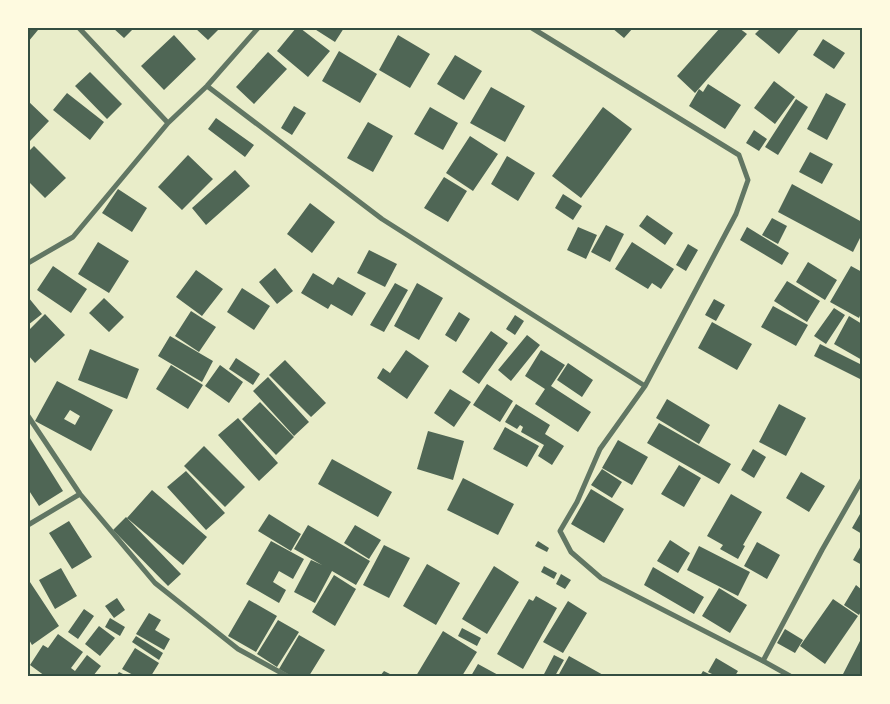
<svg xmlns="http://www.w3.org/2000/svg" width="890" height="704" viewBox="0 0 890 704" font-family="Roboto,sans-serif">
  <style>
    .building { fill: #4f6655; fill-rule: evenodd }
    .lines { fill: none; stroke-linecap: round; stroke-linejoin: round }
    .minor { stroke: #617663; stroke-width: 5 }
    .neatline { fill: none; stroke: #344e41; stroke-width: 2 }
  </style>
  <rect width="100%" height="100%" fill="#e9edc9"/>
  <path class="building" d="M28,28H35L38,30L28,42Z
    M113,28H134L124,38Z
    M195,28H220L208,40Z
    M296,28H300L330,51L308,77L277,51Z
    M313,28H344L335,42Z
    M612,28H633L624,38Z
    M720,28H739L747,34L695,93L677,76Z
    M761,28H800L779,54L755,34Z
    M174,35L196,59L164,90L141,66Z
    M398,35L430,54L410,88L379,70Z
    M823,39L845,53L834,69L813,55Z
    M339,51L377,74L360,103L322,81Z
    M268,52L287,69L254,104L236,87Z
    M455,55L482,71L464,100L437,84Z
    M90,72L122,104L107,119L75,86Z
    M774,81L795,97L775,124L754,108Z
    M708,84L741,105L725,129L689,106L699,89L703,92Z
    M491,87L525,106L505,142L470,123Z
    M67,93L104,122L90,140L53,110Z
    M826,93L846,104L827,140L807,129Z
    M796,99L808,107L778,155L765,147Z
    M28,101L49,121L30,141L28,138Z
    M294,106L306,113L292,135L281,128Z
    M430,107L458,123L443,150L414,134Z
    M603,107L632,129L581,198L552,176Z
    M216,118L254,145L245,157L208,129Z
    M368,122L393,136L373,172L347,158Z
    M754,130L767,139L759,151L746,143Z
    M470,136L498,154L473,191L446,173Z
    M34,146L66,178L45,198L28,181V152Z
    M810,152L833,164L822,184L799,172Z
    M188,155L213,179L182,210L158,187Z
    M507,156L535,173L518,201L491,184Z
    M235,170L250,186L206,225L192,208Z
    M444,177L467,191L448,222L424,208Z
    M792,184L862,222V234L853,252L778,212Z
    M118,189L147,208L132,232L102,213Z
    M563,194L582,206L573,220L555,208Z
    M310,203L335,222L312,253L287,234Z
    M647,215L673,233L665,245L639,226Z
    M772,218L787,226L778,244L762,235Z
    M606,225L624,234L610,262L591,252Z
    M578,227L597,235L586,259L567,250Z
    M747,227L789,253L782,265L740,240Z
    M98,242L129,261L109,293L78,274Z
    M632,242L674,269L661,289L652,283L648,289L615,269Z
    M688,244L698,250L686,271L676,265Z
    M369,250L397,264L385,287L357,273Z
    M808,262L837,280L825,300L796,282Z
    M53,266L87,289L71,313L37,290Z
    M851,266L862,272V311L859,318L830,302Z
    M275,268L293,291L277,304L259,282Z
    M196,270L223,289L202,316L176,297Z
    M313,273L333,285L338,277L366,293L352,316L331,304L328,309L301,293Z
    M787,281L820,301L807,322L774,301Z
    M395,283L408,290L384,332L370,325Z
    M417,283L443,298L419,340L394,326Z
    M242,288L270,306L254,330L227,312Z
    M28,297L42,314L28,325Z
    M104,298L124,317L109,332L89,313Z
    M714,299L725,305L716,321L705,315Z
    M773,306L808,325L796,346L761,327Z
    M834,308L845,315L826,344L814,336Z
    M191,311L216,327L199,352L175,336Z
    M459,312L470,319L456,342L445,335Z
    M45,314L65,335L35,363L28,355V331Z
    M515,315L524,321L515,335L506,329Z
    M849,316L862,324V360L834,344Z
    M712,322L752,344L737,370L698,348Z
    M491,331L508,343L479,384L462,372Z
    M527,335L540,345L511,381L498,370Z
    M170,336L213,361L202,382L158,356Z
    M820,344L862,365V380L814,356Z
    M90,349L139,369L127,399L78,380Z
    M406,350L429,366L407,399L377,378L383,368L390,373Z
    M541,350L565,365L551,386L591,412L578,432L535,404L545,389L525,376Z
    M236,358L260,374L253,385L229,369Z
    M285,360L326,403L311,417L269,375Z
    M568,363L593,380L582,397L557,380Z
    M171,365L203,385L188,409L156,389Z
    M220,365L243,382L229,403L205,386Z
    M268,377L309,422L294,436L253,391Z
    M57,381L113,410L91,451L35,421ZM70,410L80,416L75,425L64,419Z
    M487,384L513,401L500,422L473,405Z
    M450,389L471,402L454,427L434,413Z
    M667,399L710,425L699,444L656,418Z
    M260,402L294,437L276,455L242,419Z
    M516,404L550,425L545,434L564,446L552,465L538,456L544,445L521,432L523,427L520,425L517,429L505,422Z
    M779,404L806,418L786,456L759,442Z
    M238,418L278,463L259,481L218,435Z
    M659,423L731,464L719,484L647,443Z
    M505,427L539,446L527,467L493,449Z
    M428,431L464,441L453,480L417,469Z
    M28,435L63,491L39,506L28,489Z
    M618,440L648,457L632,485L602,468Z
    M204,446L245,487L225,507L184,466Z
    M753,449L766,457L754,478L741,470Z
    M332,459L392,492L378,517L318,484Z
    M679,465L701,478L684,507L661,494Z
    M602,469L622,482L612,498L591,485Z
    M186,471L225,513L206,530L167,487Z
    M801,472L825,486L809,512L786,498Z
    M463,478L514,504L498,535L447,510Z
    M591,489L624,509L604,543L571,524Z
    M152,490L207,537L183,565L127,518Z
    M731,494L762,512L743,545L745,546L738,559L720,549L723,545L707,536Z
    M269,514L301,534L291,551L258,531Z
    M860,514L862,515V534L852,528Z
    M126,517L181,574L168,586L113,530Z
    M69,521L92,557L72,569L49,533Z
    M308,525L370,561L356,585L332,571L315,603L294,592L311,560L322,565L294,549Z
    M355,525L381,540L369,559L344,543Z
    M670,540L690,553L678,573L657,561Z
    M271,541L304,559L293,579L279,571L273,582L286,590L279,603L246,584Z
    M538,541L549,548L547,552L535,546Z
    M757,542L780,555L767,579L744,566Z
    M862,544V565L853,560Z
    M384,545L410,558L389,598L363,585Z
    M699,546L750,572L738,596L687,570Z
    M427,564L460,583L436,625L403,606Z
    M494,566L519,582L487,634L462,619Z
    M544,566L557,573L554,579L541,572Z
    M653,567L704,597L694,614L644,585Z
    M61,568L77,596L55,609L39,580Z
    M561,574L571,580L565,589L556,584Z
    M334,575L356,589L335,626L312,612Z
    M28,579L59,626L32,645L28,638Z
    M856,585L862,590V609L859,615L844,605Z
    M719,588L747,605L730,633L702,616Z
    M536,596L557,608L523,669L497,654L529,599L533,601Z
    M117,598L125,610L114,618L105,606Z
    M833,599L858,616L825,664L800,646Z
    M249,600L277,616L256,652L228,636Z
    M568,601L587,613L563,653L543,642Z
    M84,609L94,616L78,639L68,632Z
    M149,613L161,620L155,630L170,639L164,650L136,634Z
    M110,618L125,627L120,636L105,627Z
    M278,620L299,632L277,667L257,654Z
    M99,626L115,638L100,656L85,644Z
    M462,628L481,638L477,646L458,636Z
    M785,629L803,640L795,653L777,643Z
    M443,631L477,652L462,676H416Z
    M58,634L83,652L71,668L75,671L87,655L101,666L93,676H45L30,665L43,645L48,648Z
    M299,635L325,650L309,676H291L279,669Z
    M136,636L163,653L159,660L132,642Z
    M862,637V676H842Z
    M135,648L159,663L151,676H135L122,669Z
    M554,655L564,660L555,676H543Z
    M569,656L605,676H558Z
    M716,658L738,671L735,676H716L708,672Z
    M478,664L500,676H471Z
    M384,671L394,676H380Z
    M703,671L713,676H700Z
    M119,672L127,676H116Z"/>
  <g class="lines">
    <path class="minor" d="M79,28L168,123
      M532,28L739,155L748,180L736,214L645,386L600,449L577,502L560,531L571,552L601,578L763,661L790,676
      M207,86L382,219L645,386
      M28,263L73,237L168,123L207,86L258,28
      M28,416L80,494L155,583L238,649L287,676
      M28,525L80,494
      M763,661L822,550L862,480"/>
  </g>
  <rect width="890" height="704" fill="none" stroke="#fefae0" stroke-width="58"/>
  <rect x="29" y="29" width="832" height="646" class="neatline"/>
</svg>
